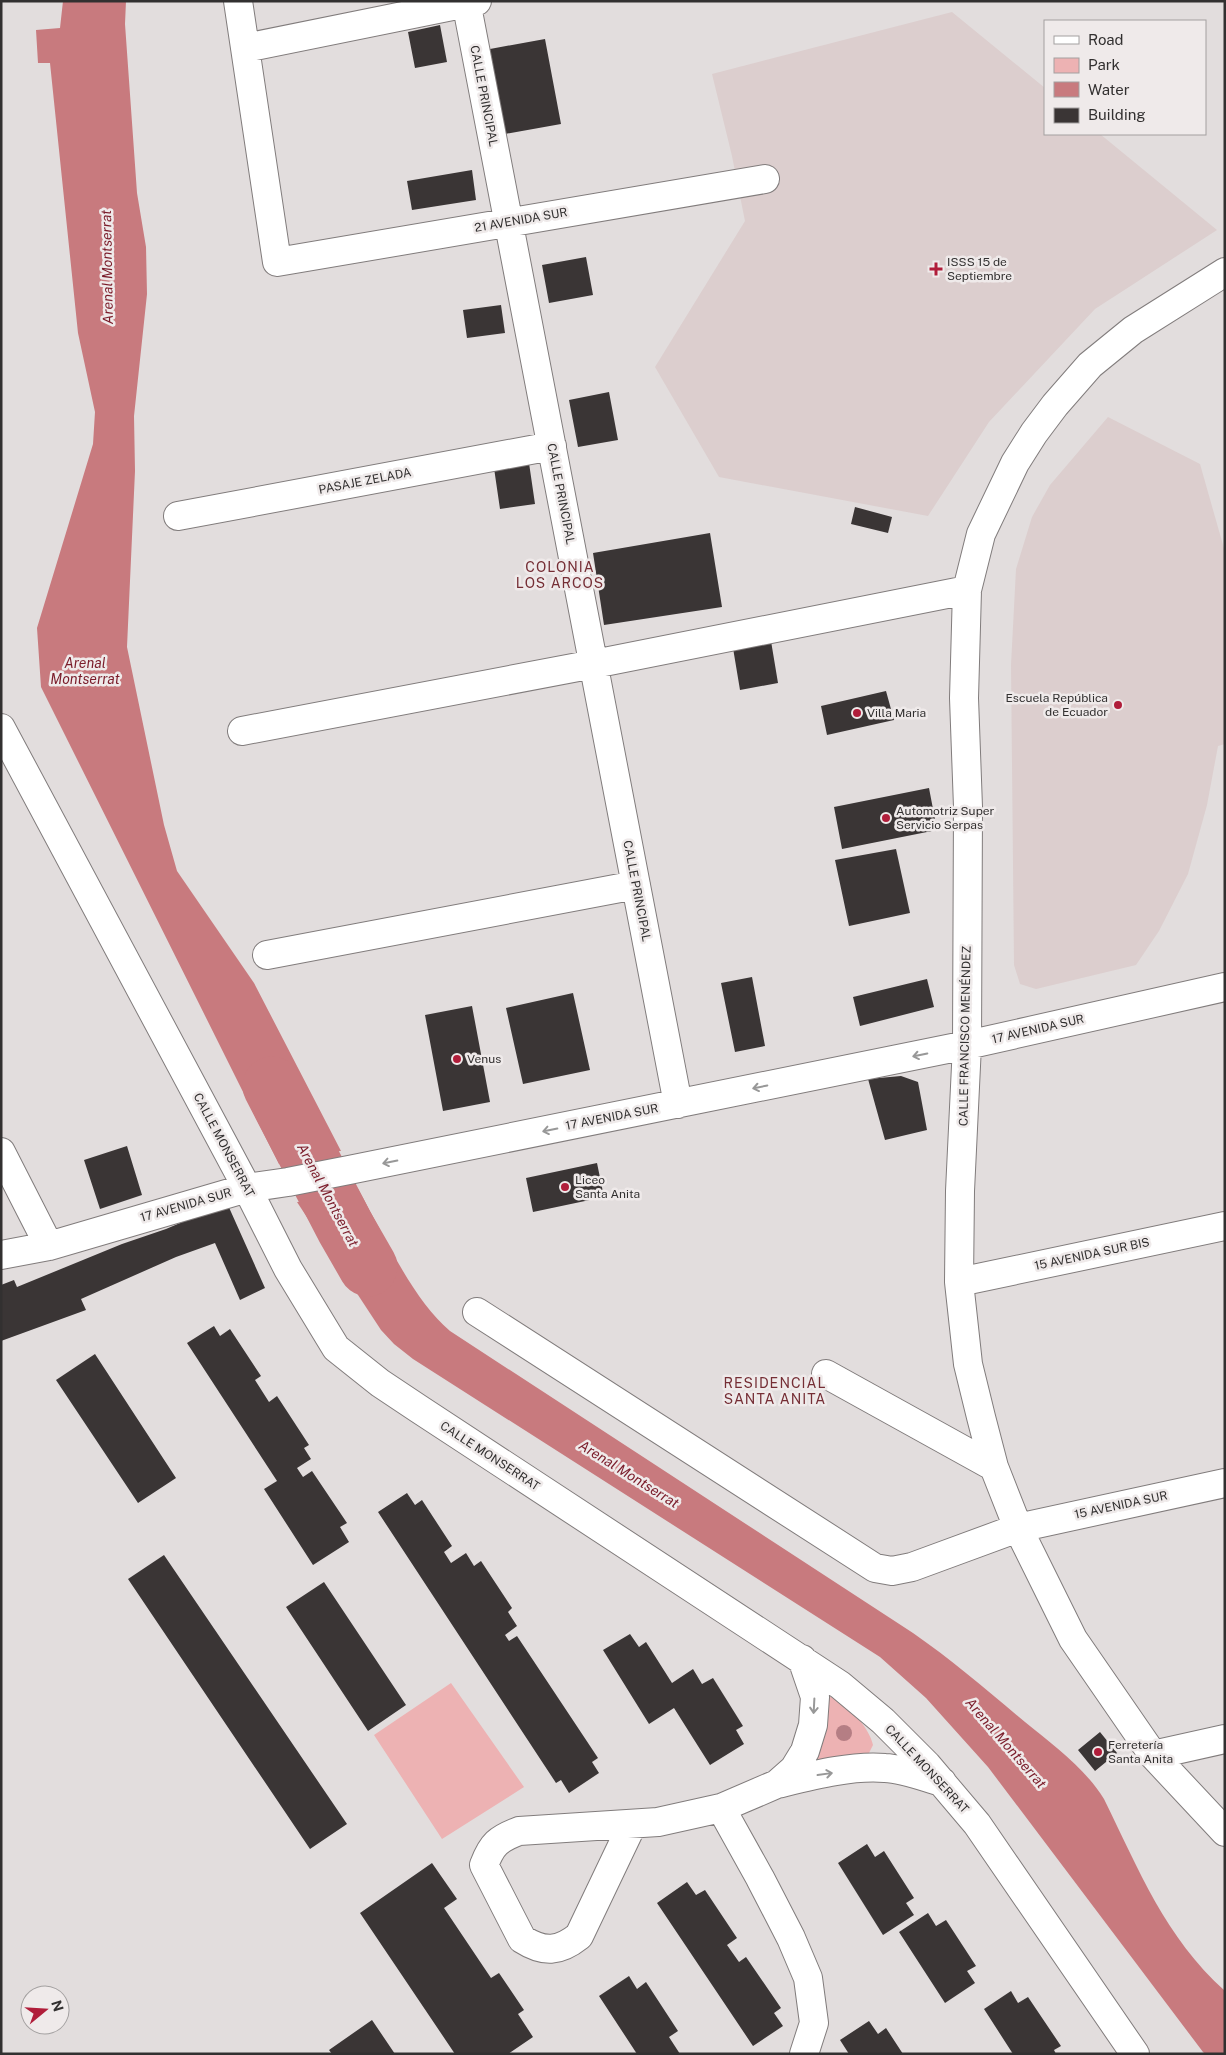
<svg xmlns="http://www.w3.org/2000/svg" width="1226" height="2055" viewBox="0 0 1226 2055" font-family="'Public Sans',sans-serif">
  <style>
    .built { fill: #dccece }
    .green { fill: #edb2b3 }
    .water { fill: #c87a7e }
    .pier { fill: #e2dddd }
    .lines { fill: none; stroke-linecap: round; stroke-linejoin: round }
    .river { stroke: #c87a7e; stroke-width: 59 }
    .building { fill: #3a3535 }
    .minor-casing { stroke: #817c7c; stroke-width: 30 }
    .minor { stroke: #fff; stroke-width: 28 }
    .tree { fill: #b57e84 }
    .oneway { stroke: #989898 }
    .poi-dot { fill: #b01d3a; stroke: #efeaea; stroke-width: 2 }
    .labels { text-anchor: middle; stroke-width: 5; stroke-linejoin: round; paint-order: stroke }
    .street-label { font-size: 12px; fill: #323030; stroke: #efeaea }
    .poi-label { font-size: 12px; fill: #323030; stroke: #efeaea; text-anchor: start }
    .water-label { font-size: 14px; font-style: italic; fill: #7b1d2b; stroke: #efeaea }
    .neighbourhood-label { font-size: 14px; letter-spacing: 1px; fill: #752e35; stroke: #efeaea }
  </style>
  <rect width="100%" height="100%" fill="#e2dddd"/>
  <path class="built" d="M952,12L1045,88V134H1100L1217,230L1095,309L989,422L928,516L719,477L655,367L745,221L732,156L712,74Z
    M1108,417L1200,464L1225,552V744L1218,746L1207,805L1188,874L1159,931L1136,965L1036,989L1020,984L1014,965L1011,665L1016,569L1032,517L1050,485Z"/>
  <path class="green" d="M451,1683L524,1787L442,1839L374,1735Z
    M826,1696C843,1697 870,1728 873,1745L869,1753L864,1756L817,1762V1756L825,1734Z"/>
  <path class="water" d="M63,1H126L125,24L137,193L146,247L147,294L134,416L135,471L127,647L164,825L177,871L254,983L341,1151L279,1164L41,687L37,628L93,444L95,412L78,333L50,63H38L36,30L60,28Z
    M358,1189C383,1233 412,1299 450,1331L913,1633C952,1660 988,1691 1025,1722C1053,1745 1085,1768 1104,1799C1139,1870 1165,1937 1225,1991V2054H1205L1203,2052L988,1767L926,1698L880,1657L413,1359L394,1344L381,1330L297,1202Z"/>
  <path class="pier" d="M341,1151V1153L280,1166L279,1164Z
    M357,1187L358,1189L297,1202L296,1200Z"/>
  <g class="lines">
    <path class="river" d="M272,1086L345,1227L368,1267"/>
  </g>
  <path class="building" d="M440,25L447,62L415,68L408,32Z
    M545,39L561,124L505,134L490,49Z
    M472,170L476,200L412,210L407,181Z
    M586,257L593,295L549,303L542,265Z
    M501,305L505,333L467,338L463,310Z
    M609,392L618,440L578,447L569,400Z
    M529,463L535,504L500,509L494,468Z
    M855,507L892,517L888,533L851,524Z
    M710,533L722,607L604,625L593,553Z
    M771,641L778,683L740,690L733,648Z
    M886,691L894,720L827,735L821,706Z
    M929,788L937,830L842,849L834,807Z
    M896,849L910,913L849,926L835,860Z
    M752,977L765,1046L735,1052L721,983Z
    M927,979L934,1007L860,1026L853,997Z
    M573,993L590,1070L523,1084L506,1008Z
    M472,1006L490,1102L443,1111L425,1015Z
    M901,1076L918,1082L927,1130L885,1140L868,1079Z
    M127,1146L142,1195L100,1209L84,1160Z
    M597,1163L604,1197L533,1212L526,1178Z
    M227,1203L265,1288L240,1300L215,1243L176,1257L81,1299L86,1310L1,1341V1285L14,1280L17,1287L122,1244L166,1229Z
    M214,1326L220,1336L230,1329L261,1376L255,1380L269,1402L277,1396L309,1445L304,1448L311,1459L297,1468L303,1477L312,1471L347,1523L340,1527L349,1542L313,1565L264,1489L277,1481L187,1343Z
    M95,1354L176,1478L138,1503L56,1380Z
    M407,1493L415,1505L422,1500L452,1546L444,1552L451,1563L466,1553L474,1566L481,1561L512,1608L508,1612L517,1626L505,1635L509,1641L517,1636L598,1758L592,1762L599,1773L569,1793L561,1780L556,1783L378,1512Z
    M164,1555L347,1824L310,1849L128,1579Z
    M324,1582L406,1705L368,1731L286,1607Z
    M630,1634L639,1647L646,1642L672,1683L693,1669L702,1684L713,1678L743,1726L736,1730L744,1744L710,1765L674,1708L649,1724L603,1650Z
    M1100,1732L1117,1753L1095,1771L1078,1750Z
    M867,1844L875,1857L884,1851L914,1898L906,1903L914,1915L883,1935L838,1863Z
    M432,1863L457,1899L444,1908L491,1978L499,1973L524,2010L518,2014L533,2037L508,2054H455L360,1913Z
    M687,1882L696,1895L705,1890L737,1938L727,1945L739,1962L746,1957L781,2008L774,2013L783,2026L753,2046L657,1903Z
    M928,1913L936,1926L946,1920L976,1966L967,1971L975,1983L945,2003L899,1932Z
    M629,1976L637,1989L646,1982L678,2031L669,2037L680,2054H637L599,1996Z
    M1011,1991L1018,2003L1028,1997L1061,2046L1054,2050L1056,2054H1013L984,2009Z
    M372,2020L395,2054H332L329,2050Z
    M869,2021L878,2034L886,2028L903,2054H849L840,2040Z"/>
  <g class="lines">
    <g class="minor-casing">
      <path id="minor" d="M238,1L277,262L765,179
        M466,1L678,1104
        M245,48L477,1
        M1225,272L1133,330L1090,365L1055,405L1034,433L1015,463L981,534L967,590L964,698L968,807L967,1045L960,1191L959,1282L968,1364L981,1417L994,1467L1018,1528L1073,1639L1153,1755L1225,1832
        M178,516L552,446
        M1,728L247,1188L288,1269L336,1348L380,1383L419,1409L840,1685L883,1721L927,1765L977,1824L1135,2054
        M242,731L594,664L967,590
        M267,955L636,885
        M1,1152L49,1246
        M1,1255L49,1246L247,1188L288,1182L349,1170L967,1045L1225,987
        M959,1282L1225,1226
        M477,1312L875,1568L892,1571L912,1567L1018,1528L1225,1483
        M826,1374L994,1467
        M1153,1755L1225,1739
        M777,1784C810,1776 851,1765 885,1768C904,1769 924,1777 942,1782
        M721,1808L760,1878L791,1938L808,1978L814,2023L804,2054
        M632,1825L579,1936C559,1952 544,1953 522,1939L484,1865C492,1844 498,1839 519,1831L658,1822L721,1808L777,1784L794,1769L805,1751L813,1725L815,1697L802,1659"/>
    </g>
    <use href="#minor" class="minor"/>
  </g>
  <circle class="tree" cx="844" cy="1733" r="8"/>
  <defs><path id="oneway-shaft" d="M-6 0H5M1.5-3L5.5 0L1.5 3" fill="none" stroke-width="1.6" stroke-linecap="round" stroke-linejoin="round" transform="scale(1.25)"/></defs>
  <g class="oneway">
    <use href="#oneway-shaft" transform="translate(920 1055) rotate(168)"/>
    <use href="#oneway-shaft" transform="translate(760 1087) rotate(168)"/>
    <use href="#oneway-shaft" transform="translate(550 1130) rotate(169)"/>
    <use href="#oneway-shaft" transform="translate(390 1162) rotate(169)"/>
    <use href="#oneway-shaft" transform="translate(814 1706) rotate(93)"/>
    <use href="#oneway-shaft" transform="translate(825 1774) rotate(-8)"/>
  </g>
  <g class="poi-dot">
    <path d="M933.5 261.5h5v5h5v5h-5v5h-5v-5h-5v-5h5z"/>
    <circle cx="1118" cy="705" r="5"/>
    <circle cx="857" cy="713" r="5"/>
    <circle cx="886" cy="818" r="5"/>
    <circle cx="457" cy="1059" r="5"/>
    <circle cx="565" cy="1187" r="5"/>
    <circle cx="1098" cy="1752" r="5"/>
  </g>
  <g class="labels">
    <g class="street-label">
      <text transform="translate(484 96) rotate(79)" y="4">CALLE PRINCIPAL</text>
      <text transform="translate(521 220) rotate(-10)" y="4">21 AVENIDA SUR</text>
      <text transform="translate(365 481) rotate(-11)" y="4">PASAJE ZELADA</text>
      <text transform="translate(561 494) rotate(79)" y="4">CALLE PRINCIPAL</text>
      <text transform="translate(637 891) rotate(79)" y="4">CALLE PRINCIPAL</text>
      <text transform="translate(1038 1029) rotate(-13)" y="4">17 AVENIDA SUR</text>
      <text transform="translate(965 1036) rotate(-89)" y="4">CALLE FRANCISCO MENÉNDEZ</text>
      <text transform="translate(612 1117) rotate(-11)" y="4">17 AVENIDA SUR</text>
      <text transform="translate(224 1145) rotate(62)" y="4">CALLE MONSERRAT</text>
      <text transform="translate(186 1205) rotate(-16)" y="4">17 AVENIDA SUR</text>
      <text transform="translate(1092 1254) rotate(-12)" y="4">15 AVENIDA SUR BIS</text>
      <text transform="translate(490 1456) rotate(33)" y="4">CALLE MONSERRAT</text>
      <text transform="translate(1121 1505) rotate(-12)" y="4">15 AVENIDA SUR</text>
      <text transform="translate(927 1769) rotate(47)" y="4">CALLE MONSERRAT</text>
    </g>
    <g class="poi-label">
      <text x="947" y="266">ISSS 15 de<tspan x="947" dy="14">Septiembre</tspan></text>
      <text x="1108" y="702" text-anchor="end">Escuela República<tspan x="1108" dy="14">de Ecuador</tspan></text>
      <text x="867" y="717">Villa Maria</text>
      <text x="896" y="815">Automotriz Super<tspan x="896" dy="14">Servicio Serpas</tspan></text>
      <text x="467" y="1063">Venus</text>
      <text x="575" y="1184">Liceo<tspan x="575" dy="14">Santa Anita</tspan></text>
      <text x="1108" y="1749">Ferretería<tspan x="1108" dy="14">Santa Anita</tspan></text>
    </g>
    <g class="water-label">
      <text transform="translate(107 267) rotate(-91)" y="5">Arenal Montserrat</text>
      <text x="85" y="668">Arenal<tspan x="85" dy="16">Montserrat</tspan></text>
      <text transform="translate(328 1195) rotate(62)" y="5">Arenal Montserrat</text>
      <text transform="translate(629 1474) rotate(32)" y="5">Arenal Montserrat</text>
      <text transform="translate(1006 1743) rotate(49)" y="5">Arenal Montserrat</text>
    </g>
    <g class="neighbourhood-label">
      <text x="560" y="572">COLONIA<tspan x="560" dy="16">LOS ARCOS</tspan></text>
      <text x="775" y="1388">RESIDENCIAL<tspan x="775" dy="16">SANTA ANITA</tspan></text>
    </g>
  </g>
  <rect width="1226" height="2055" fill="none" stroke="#323030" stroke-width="5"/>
  <rect x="1044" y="20" width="162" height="115" fill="#efeaea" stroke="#a3a0a0"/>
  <rect x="1054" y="36" width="25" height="8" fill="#ffffff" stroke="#a3a0a0"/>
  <text x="1088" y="45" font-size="15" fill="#323030">Road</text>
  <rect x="1054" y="58" width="25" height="15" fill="#edb2b3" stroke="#a3a0a0"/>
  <text x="1088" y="70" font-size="15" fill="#323030">Park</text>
  <rect x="1054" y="82" width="25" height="15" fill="#c87a7e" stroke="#a3a0a0"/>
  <text x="1088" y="95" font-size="15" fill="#323030">Water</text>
  <rect x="1054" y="108" width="25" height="15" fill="#3a3535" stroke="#a3a0a0"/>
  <text x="1088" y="120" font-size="15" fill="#323030">Building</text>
  <g transform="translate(45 2010) rotate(72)"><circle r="24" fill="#efeaea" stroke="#a3a0a0"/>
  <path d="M0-4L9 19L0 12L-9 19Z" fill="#b01d3a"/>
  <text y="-8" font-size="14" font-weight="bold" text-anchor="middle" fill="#323030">N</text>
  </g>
</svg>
